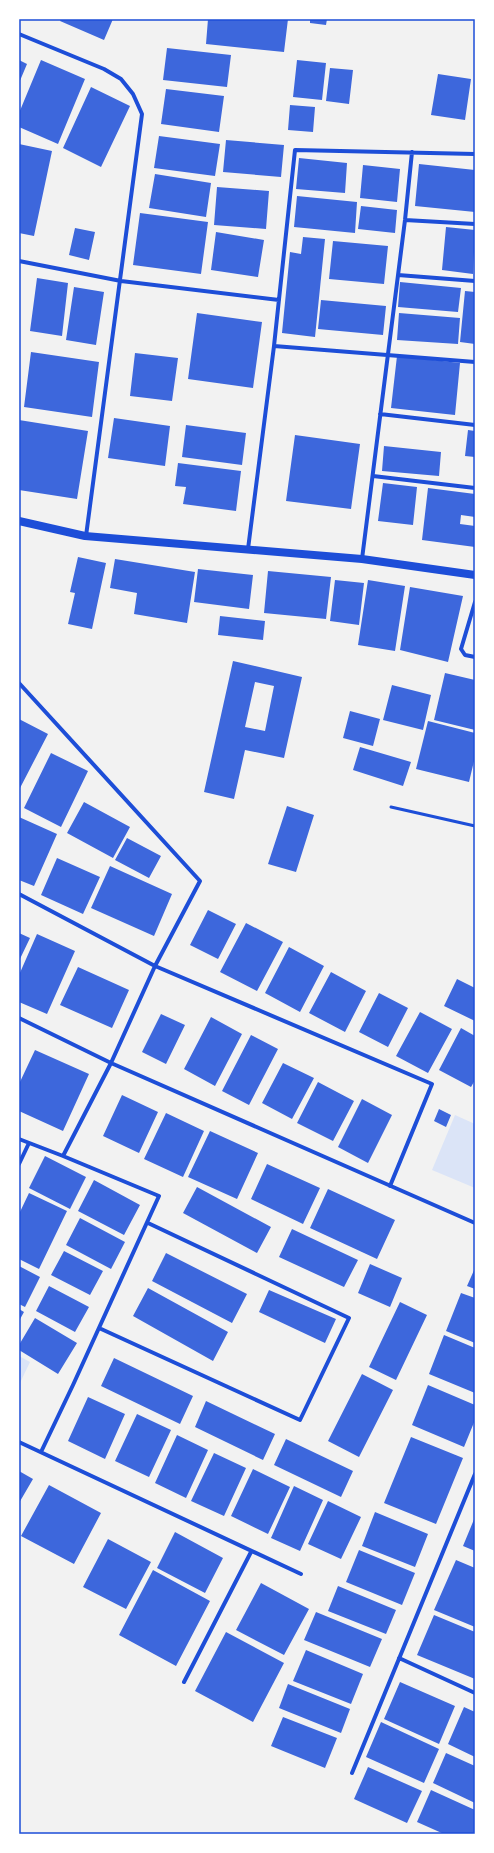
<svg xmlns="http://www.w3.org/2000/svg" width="494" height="1853" viewBox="0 0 494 1853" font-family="Cabin,sans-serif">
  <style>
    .green { fill: #dbe4f7 }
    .building { fill: #3d67dc; fill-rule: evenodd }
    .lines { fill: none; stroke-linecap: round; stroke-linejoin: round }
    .service { stroke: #1d4ed8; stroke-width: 3 }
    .minor { stroke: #1d4ed8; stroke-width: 4 }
    .secondary { stroke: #1d4ed8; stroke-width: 8 }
    .neatline { fill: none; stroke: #1d4ed8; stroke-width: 1.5 }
  </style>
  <rect width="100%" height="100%" fill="#f2f2f2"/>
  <path class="green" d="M455,1115L475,1124V1188L432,1170Z
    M19,1356L30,1362L19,1385Z"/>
  <path class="building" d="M61,19H113L104,40L60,21Z
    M208,19H288L284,52L206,44Z
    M310,19H327L326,25L310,23Z
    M167,48L231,55L227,87L163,80Z
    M19,60L27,64L19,83Z
    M41,60L85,79L58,144L19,127V113Z
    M297,60L326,63L322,100L293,97Z
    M330,68L353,70L349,104L326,101Z
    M438,74L471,79L465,120L431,115Z
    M91,87L130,106L101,167L63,148Z
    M166,89L224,96L219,132L161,124Z
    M290,105L315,107L313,132L288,130Z
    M159,136L220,144L215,176L154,168Z
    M226,140L284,145L281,177L223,172Z
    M19,144L52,151L34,236L19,233Z
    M299,158L347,163L345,193L296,189Z
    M419,164L475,170V212L415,206Z
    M363,165L400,169L397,202L360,198Z
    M155,174L211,183L206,217L149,208Z
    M217,187L269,191L266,229L214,225Z
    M297,196L357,202L355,233L294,227Z
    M361,206L397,210L395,233L358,229Z
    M140,213L208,222L201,274L133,265Z
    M446,227L475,230L473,274L442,270Z
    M75,228L95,232L89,260L69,255Z
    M216,232L264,240L258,277L211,270Z
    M303,237L325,239L315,337L282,333L290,252L301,254Z
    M333,241L388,246L384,284L329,279Z
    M37,278L68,283L62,336L30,331Z
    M400,282L461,288L458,312L398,307Z
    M74,287L104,292L96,345L66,340Z
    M465,291L475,292V344L460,342Z
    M321,300L386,306L383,335L318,329Z
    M197,313L262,322L253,388L188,379Z
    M399,313L460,318L458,344L397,340Z
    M31,352L99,362L92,417L24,407Z
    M135,353L178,358L172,401L130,396Z
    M397,356L460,363L455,415L391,408Z
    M114,418L170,426L165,466L108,458Z
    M19,420L88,431L77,499L19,490Z
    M186,425L246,433L242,465L182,457Z
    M468,430L475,431V457L465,456Z
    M295,435L360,444L351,509L286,501Z
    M384,446L441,452L439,476L382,471Z
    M178,463L241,471L236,511L183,504L186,487L175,486Z
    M383,483L417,487L413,525L378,521Z
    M428,488L475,494V517L461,515L460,524L475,526V547L422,540Z
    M78,557L106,563L92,629L68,624L75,593L70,592Z
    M115,559L195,572L187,623L134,614L137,593L110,588Z
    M198,569L253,575L249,609L194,602Z
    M268,571L331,577L326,619L264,613Z
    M335,580L364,583L359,625L330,621Z
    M368,580L405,586L395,651L358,645Z
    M410,587L463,596L448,662L400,650Z
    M220,616L265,621L263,640L218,635Z
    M233,661L302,677L284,758L245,750L234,799L204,792ZM255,682L274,686L265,731L245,727Z
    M445,673L475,680V730L434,720Z
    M392,685L431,695L423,730L383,720Z
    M350,711L380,719L373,746L343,738Z
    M19,719L48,734L19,790Z
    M428,721L475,733V757L469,782L416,769Z
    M360,747L411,762L403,786L353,770Z
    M51,753L88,771L61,827L24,808Z
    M84,802L130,827L113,858L67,833Z
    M287,806L314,815L296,872L268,864Z
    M19,817L57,834L34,886L19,880Z
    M127,838L161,856L149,878L115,860Z
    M57,858L100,877L83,914L41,895Z
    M110,866L172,894L154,936L91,908Z
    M208,910L236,924L218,959L190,945Z
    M246,923L283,942L257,991L220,972Z
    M19,933L30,938L19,961Z
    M37,934L75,951L47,1014L19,1002V975Z
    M289,947L324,966L300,1012L265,993Z
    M78,967L129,990L112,1028L60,1005Z
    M331,972L366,991L345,1032L309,1013Z
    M457,979L475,988V1021L444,1006Z
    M379,993L408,1008L388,1047L359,1032Z
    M420,1012L452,1029L428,1073L396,1056Z
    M161,1014L185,1025L166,1064L142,1052Z
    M211,1017L242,1034L215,1086L184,1069Z
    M461,1028L475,1036V1080L471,1087L439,1070Z
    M251,1035L278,1049L249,1105L222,1091Z
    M35,1050L89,1074L63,1131L19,1111V1084Z
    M283,1063L314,1078L292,1119L262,1103Z
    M318,1082L354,1101L333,1141L297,1123Z
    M122,1095L158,1112L139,1153L103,1136Z
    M362,1099L392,1115L368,1163L338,1147Z
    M439,1109L451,1115L446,1127L434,1121Z
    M166,1113L204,1131L183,1177L144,1159Z
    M210,1131L258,1153L237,1199L188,1177Z
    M45,1156L86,1177L70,1209L29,1188Z
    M267,1164L320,1188L303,1224L251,1199Z
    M94,1180L140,1205L124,1235L78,1211Z
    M197,1187L271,1227L257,1253L183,1213Z
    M328,1189L395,1220L377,1259L310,1228Z
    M29,1193L67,1211L39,1269L19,1259V1214Z
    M80,1218L125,1242L111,1269L66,1245Z
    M292,1229L358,1260L344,1287L279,1257Z
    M64,1251L103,1271L90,1295L51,1275Z
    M166,1253L247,1294L232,1323L152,1281Z
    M370,1264L402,1278L390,1307L358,1293Z
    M19,1266L40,1277L25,1307L19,1304Z
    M475,1268V1289L467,1286Z
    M49,1286L89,1307L75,1332L36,1311Z
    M148,1288L228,1332L213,1361L133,1316Z
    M269,1290L336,1319L325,1343L259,1312Z
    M461,1293L475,1298V1343L446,1331Z
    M400,1302L427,1315L396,1380L369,1367Z
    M19,1309L24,1312L19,1321Z
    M35,1318L77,1343L58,1374L19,1350V1345Z
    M444,1335L475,1348V1393L429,1374Z
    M114,1358L193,1396L180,1424L101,1386Z
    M362,1374L393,1390L359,1457L328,1441Z
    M428,1385L475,1405V1420L464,1447L412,1425Z
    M88,1397L125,1414L105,1459L68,1441Z
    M206,1401L275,1434L263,1460L195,1427Z
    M137,1414L171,1430L149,1477L115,1461Z
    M177,1435L208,1450L186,1498L155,1483Z
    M411,1437L463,1458L436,1524L384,1503Z
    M286,1439L353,1471L341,1497L274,1465Z
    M214,1453L246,1468L224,1516L191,1501Z
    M253,1469L290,1487L268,1534L231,1516Z
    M19,1471L33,1479L19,1503Z
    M49,1485L101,1513L74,1564L21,1536Z
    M294,1486L323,1500L300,1551L271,1538Z
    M328,1501L361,1517L341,1559L308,1544Z
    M375,1512L428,1534L415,1567L362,1546Z
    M475,1517V1551L463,1546Z
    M175,1532L223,1558L205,1593L157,1568Z
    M108,1539L151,1562L126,1609L83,1587Z
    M359,1550L415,1573L402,1605L346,1582Z
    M456,1560L475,1568V1627L434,1610Z
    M153,1570L210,1601L176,1666L119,1635Z
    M261,1583L309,1609L284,1655L236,1630Z
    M338,1586L396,1610L386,1634L328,1611Z
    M316,1612L382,1639L370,1667L304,1640Z
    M434,1615L475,1632V1679L417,1655Z
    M226,1632L284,1663L253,1722L195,1691Z
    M306,1650L363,1674L351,1704L293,1681Z
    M400,1682L455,1706L439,1744L384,1719Z
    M288,1684L350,1709L341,1733L279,1708Z
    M464,1707L475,1712V1757L448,1744Z
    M283,1717L337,1738L325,1768L271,1746Z
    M381,1722L439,1749L424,1783L366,1757Z
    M446,1753L475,1766V1803L433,1783Z
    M368,1767L422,1791L407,1823L354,1799Z
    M431,1790L475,1810V1834H444L417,1822Z"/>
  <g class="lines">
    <path class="service" d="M391,807L475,826"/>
    <path class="minor" d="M19,34L104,69L121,79L133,94L142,114L86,536
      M405,220L475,224
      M19,261L121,281L279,300
      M398,275L475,281
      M274,346L295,150L475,154
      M380,414L475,425
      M373,476L475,488
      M248,549L274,346L475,362
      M362,559L405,220L412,152
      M475,602L461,649L465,655L475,657
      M19,683L200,881L155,966L111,1063L63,1156L19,1139
      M19,894L155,966L432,1084L390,1186
      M19,1018L111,1063L475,1223
      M19,1164L29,1143
      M99,1328L300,1420L349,1318L148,1223
      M19,1442L301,1574
      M41,1452L73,1385L159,1196L63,1156
      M399,1658L475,1693
      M184,1682L251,1552
      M352,1773L475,1474"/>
    <path class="secondary" d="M19,521L85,536L362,559L475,575"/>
  </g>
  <rect width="494" height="1853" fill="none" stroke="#ffffff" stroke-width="40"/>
  <rect x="20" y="20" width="454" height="1813" class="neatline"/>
</svg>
